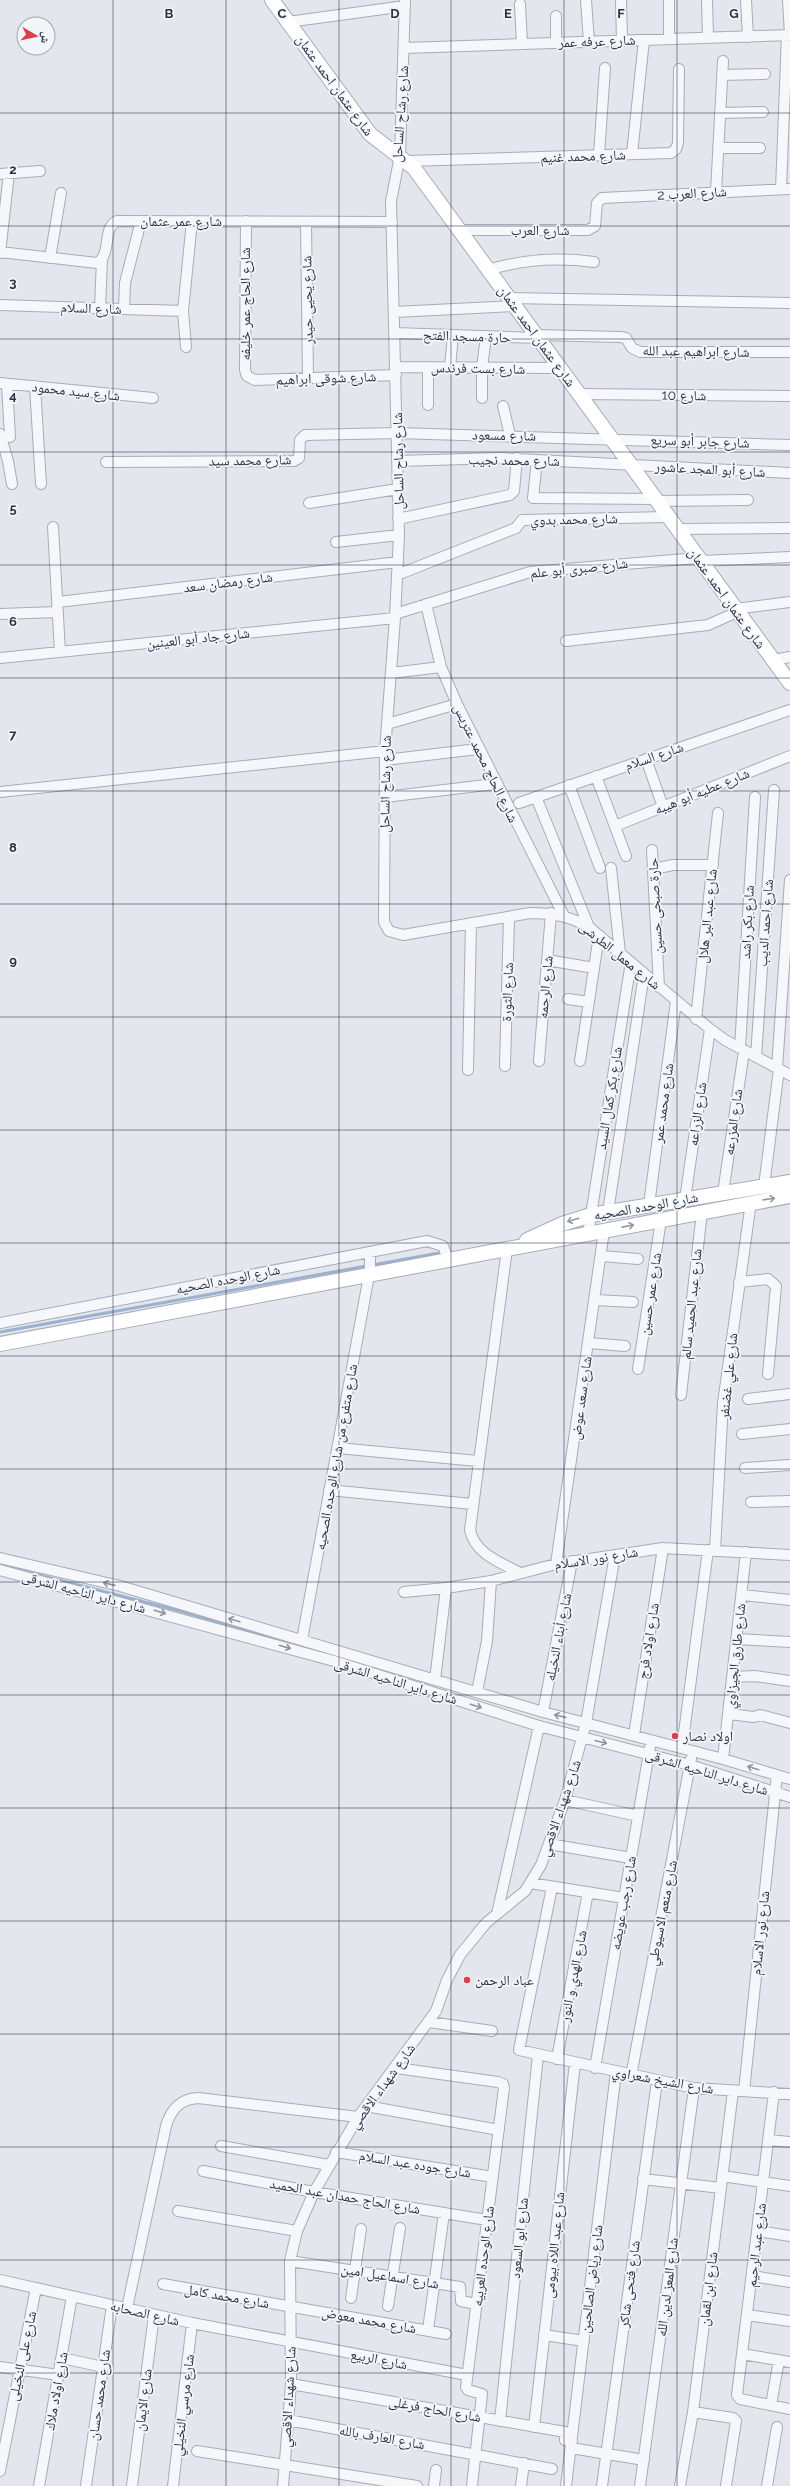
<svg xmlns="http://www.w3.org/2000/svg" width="790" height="2486" viewBox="0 0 790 2486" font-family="Raleway,'Noto Naskh Arabic',sans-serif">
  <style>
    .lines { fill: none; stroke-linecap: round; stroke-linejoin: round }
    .stream { stroke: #9cb1cf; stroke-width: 3 }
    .street-casing { stroke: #a7acb7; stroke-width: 12 }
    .secondary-casing { stroke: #a7acb7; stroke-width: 16 }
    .street { stroke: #f6f7fa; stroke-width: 10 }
    .secondary { stroke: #fff; stroke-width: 14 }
    .oneway { stroke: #9498a2 }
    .oneway2 { stroke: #9094a0 }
    .grid { fill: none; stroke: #293246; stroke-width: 1; stroke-opacity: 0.55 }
    .poi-dot { fill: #da3f4d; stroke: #f3f5f9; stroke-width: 1.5 }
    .labels { text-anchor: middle; stroke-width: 3.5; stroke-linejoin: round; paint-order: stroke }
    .street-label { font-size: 14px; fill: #293246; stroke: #f3f5f9 }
    .poi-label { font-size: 14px; fill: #293246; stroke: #f3f5f9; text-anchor: start }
    .grid-label { font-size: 13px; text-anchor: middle; font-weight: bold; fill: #293246; stroke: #f3f5f9; stroke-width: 3.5; stroke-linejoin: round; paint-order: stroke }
  </style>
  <rect width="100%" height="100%" fill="#e3e6ec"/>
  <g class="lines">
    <path class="stream" d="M0,1332L439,1253
      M0,1565L184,1612L280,1641"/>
    <g class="street-casing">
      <path id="street" d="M405,0L400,156L391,201L399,535L395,618L385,751L384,922L389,931L403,935L530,913C552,913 569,916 589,927L710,1029L725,1040L790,1075
        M586,0L589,42
        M621,0L622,41
        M669,0V39
        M707,0L708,38
        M746,0L748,37
        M788,0L790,35
        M520,4L522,44
        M556,16V43
        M288,22L405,6
        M404,48L790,35
        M722,75L765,74
        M720,113L763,112
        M718,148H760
        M632,154L644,40
        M599,155L605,68
        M407,161L671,153L676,149L678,143L679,69
        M0,174L40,171
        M781,189L787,35
        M716,192L723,61
        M246,221L245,370L247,376L255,380L396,375
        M306,222L308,378
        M460,230H588L595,226L597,203L602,198L790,189
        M0,252L97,263C112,255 102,227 117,221L392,222
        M0,253L9,173
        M50,258L61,193
        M488,270C524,259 557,257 594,262
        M509,298L790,303
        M0,305L183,311
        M100,308L102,259
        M124,309L125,283L141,221
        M394,312L515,306
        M395,333L538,338
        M537,335L620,337L626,338L632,348L640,352H790
        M186,347L183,311L192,221
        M396,367L560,368
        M450,367L453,335
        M0,383L153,398
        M7,384L10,437
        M35,386L41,484
        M579,394L790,396
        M482,398V368L486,336
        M428,405V367
        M503,406L510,435
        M0,434L8,461L12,484
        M537,460L533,498L655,499
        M398,461L499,458L790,473
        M106,462L294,461L299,458L300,440L305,435L397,433L790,445
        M656,501L748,500
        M309,503L398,489
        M398,519L510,495L514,491L517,458
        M53,527L60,652
        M677,529L790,528
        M336,542L399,535
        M700,561L790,557
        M397,575L516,528L522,520L668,517
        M58,602L398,562
        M426,604L441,667L457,704L564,916
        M735,609L790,602
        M0,614L58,612
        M395,614L530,572L697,558
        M566,641L708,625L737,612
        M0,658L395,618
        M773,660L790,657
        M391,673L441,667
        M387,724L457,704
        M646,759L663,807
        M385,760L478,749
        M596,776L626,856
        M569,785L600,868
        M0,792L385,751
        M385,797L495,784
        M536,797L589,927
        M519,803L790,710
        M615,826L790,756
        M652,850L659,987
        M611,868L620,953
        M653,869L673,865H713
        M547,960L594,968
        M568,999L589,1002
        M696,1019L718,813
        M740,1048L755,797
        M756,1057L774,790
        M539,1061L551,913
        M580,1061L599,935
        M505,1066L509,917
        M777,1068L790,880
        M468,1070L471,923
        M764,1186L779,1069
        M723,1193L744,1051
        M685,1199L710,1029
        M649,1205L676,1001
        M608,1212L644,974
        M588,1234L631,962
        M507,1249L470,1530C475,1554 500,1562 520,1573
        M602,1256L638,1259
        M739,1282L768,1279L776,1286L768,1374
        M595,1300L633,1302
        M0,1323L427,1241L443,1246L448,1259
        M589,1343L625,1346
        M638,1369L661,1220
        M681,1395L702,1212
        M748,1399L790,1394
        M742,1434L790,1429
        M337,1448L478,1461
        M745,1468L790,1465
        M329,1490L472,1504
        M751,1502L790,1501
        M715,1550L723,1403L751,1202
        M0,1558L120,1586L543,1712L723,1759L790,1779
        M556,1564L604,1231
        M0,1570L334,1661L539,1726L690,1765L790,1797
        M404,1592L446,1588L491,1581L556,1564L663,1548L790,1555
        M742,1595L790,1600
        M737,1639L790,1642
        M302,1640L370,1270V1252
        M733,1677L755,1676L790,1681
        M435,1680L446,1588
        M477,1692L487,1641L491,1581
        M543,1712L572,1561
        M729,1714L754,1717L760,1715L790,1723
        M634,1735L663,1548
        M682,1748L708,1550
        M723,1759L746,1552
        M565,1800L638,1816
        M549,1844L631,1858
        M530,1883L624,1898
        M552,1887L519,2050L694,2088L790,2094
        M497,1914L539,1726
        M429,2022L492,2031
        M557,2059L588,1892
        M396,2068L498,2082L503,2084L504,2088L466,2387L468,2390L482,2394L472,2486
        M595,2068L650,1747
        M631,2076L691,1759
        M744,2091L777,1775
        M774,2092L737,2395L740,2399L790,2409
        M366,2106L499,2130
        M768,2140L790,2142
        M221,2146L329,2165
        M336,2152L493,2177
        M203,2171L314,2192L487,2220
        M722,2176L790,2186
        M643,2179L721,2188
        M178,2211L297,2231
        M758,2231L790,2236
        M290,2261L460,2287L461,2301L476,2304
        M752,2276L790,2282
        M0,2280L192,2323L467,2375
        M163,2284L446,2334
        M351,2298L361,2229
        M388,2306L400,2228
        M127,2308L166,2126C171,2109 180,2099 198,2098L358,2117
        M747,2315L790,2321
        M428,2330L444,2213
        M544,2335L584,2341
        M742,2354L790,2362
        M62,2358L103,2367
        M0,2367L59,2375
        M291,2384L565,2432V2440L572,2441
        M771,2405L779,2360
        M693,2412L733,2418L736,2421L726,2486
        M288,2420L552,2469
        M500,2421L538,2055
        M534,2427L575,2063
        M571,2448L644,2460
        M197,2451L417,2486
        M0,2471L36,2288
        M39,2486L72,2296
        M86,2486L112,2305
        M132,2486L154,2315
        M173,2486L192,2323
        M283,2486L291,2384L290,2261L297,2231L314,2192L358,2117L436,2011L447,1980L460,1955L486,1923L525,1891L541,1865L565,1800L586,1723L615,1555
        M434,2486L436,2470
        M521,2486L524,2463
        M566,2486L616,2072
        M602,2486L657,2081
        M640,2486L694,2088
        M680,2486L693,2412L733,2091
        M767,2486L777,2427"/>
    </g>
    <g class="secondary-casing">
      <path id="secondary" d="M272,0L370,134L414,168L790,683
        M527,1240L562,1224L591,1215L790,1182
        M0,1344L790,1196"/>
    </g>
    <use href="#street" class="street"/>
    <use href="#secondary" class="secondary"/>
  </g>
  <defs><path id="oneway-shaft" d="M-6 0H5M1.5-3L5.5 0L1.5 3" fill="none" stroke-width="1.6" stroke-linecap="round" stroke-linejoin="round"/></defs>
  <g class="oneway">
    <use href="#oneway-shaft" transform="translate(769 1199) rotate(-8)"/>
    <use href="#oneway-shaft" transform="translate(573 1220) rotate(163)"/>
    <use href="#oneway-shaft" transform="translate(628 1226) rotate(-11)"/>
  </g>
  <g class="oneway2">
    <use href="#oneway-shaft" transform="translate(109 1584) rotate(-167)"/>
    <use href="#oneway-shaft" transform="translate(160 1612) rotate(16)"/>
    <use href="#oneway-shaft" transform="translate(234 1620) rotate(-163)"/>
    <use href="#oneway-shaft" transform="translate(285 1647) rotate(16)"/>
    <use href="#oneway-shaft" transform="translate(476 1706) rotate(17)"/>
    <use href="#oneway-shaft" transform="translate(560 1716) rotate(-166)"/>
    <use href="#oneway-shaft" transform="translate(601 1742) rotate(14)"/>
    <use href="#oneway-shaft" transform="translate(753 1768) rotate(-163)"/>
  </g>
  <path class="grid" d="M113,0V2486M226,0V2486M339,0V2486M451,0V2486M564,0V2486M677,0V2486M0,113H790M0,226H790M0,339H790M0,452H790M0,565H790M0,678H790M0,791H790M0,904H790M0,1017H790M0,1130H790M0,1243H790M0,1356H790M0,1469H790M0,1582H790M0,1695H790M0,1808H790M0,1921H790M0,2034H790M0,2147H790M0,2260H790M0,2373H790"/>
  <g class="poi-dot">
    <circle cx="675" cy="1736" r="4"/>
    <circle cx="467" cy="1980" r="4"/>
  </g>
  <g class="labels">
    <g class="street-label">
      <text transform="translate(597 41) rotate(-2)" y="5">شارع عرفه عمر</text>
      <text transform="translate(335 85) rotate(54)" y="5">شارع عثمان احمد عثمان</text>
      <text transform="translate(400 114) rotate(-86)" y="5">شارع رشاح الساحل</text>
      <text transform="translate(583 156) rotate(-2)" y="5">شارع محمد غنيم</text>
      <text transform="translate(692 193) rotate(-3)" y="5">شارع العرب 2</text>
      <text x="181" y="226">شارع عمر عثمان</text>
      <text x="540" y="235">شارع العرب</text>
      <text transform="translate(307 300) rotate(-91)" y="5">شارع يحيى حيدر</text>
      <text transform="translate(245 304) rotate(-90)" y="5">شارع الحاج عمر خليفه</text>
      <text transform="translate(91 308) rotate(2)" y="5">شارع السلام</text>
      <text transform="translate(467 336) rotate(2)" y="5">حارة مسجد الفتح</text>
      <text transform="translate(537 336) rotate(54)" y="5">شارع عثمان احمد عثمان</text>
      <text transform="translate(696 351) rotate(1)" y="5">شارع ابراهيم عبد الله</text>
      <text transform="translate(478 368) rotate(1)" y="5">شارع بست فرندس</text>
      <text transform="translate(326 378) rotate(-2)" y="5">شارع شوقى ابراهيم</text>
      <text transform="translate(76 391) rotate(6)" y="5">شارع سيد محمود</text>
      <text transform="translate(684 395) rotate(1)" y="5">شارع 10</text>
      <text transform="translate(504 435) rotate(1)" y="5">شارع مسعود</text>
      <text transform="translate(700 441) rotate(2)" y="5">شارع جابر أبو سريع</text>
      <text transform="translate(250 460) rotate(-1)" y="5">شارع محمد سيد</text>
      <text transform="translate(514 460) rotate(1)" y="5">شارع محمد نجيب</text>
      <text transform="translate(398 461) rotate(-91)" y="5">شارع رشاح الساحل</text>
      <text transform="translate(710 469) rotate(3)" y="5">شارع أبو المجد عاشور</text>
      <text transform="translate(574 519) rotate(-1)" y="5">شارع محمد بدوي</text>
      <text transform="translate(579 568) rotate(-6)" y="5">شارع صبرى أبو علم</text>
      <text transform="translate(228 582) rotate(-7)" y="5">شارع رمضان سعد</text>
      <text transform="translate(727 598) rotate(54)" y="5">شارع عثمان احمد عثمان</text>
      <text transform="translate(198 638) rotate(-6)" y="5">شارع جاد أبو العينين</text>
      <text transform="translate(654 756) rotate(-19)" y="5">شارع السلام</text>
      <text transform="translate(486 763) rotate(64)" y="5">شارع الحاج محمد عتريس</text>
      <text transform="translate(385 784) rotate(-89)" y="5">شارع رشاح الساحل</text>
      <text transform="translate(702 791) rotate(-22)" y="5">شارع عطيه أبو هيبه</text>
      <text transform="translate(655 906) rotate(-93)" y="5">حارة صبحى حسين</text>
      <text transform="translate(707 916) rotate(-84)" y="5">شارع عبد البر هلال</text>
      <text transform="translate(747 922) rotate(-87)" y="5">شارع بكر راشد</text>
      <text transform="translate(765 923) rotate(-86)" y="5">شارع احمد الديب</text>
      <text transform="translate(620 955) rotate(39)" y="5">شارع معمل الطرشى</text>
      <text transform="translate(545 987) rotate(-85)" y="5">شارع الرحمه</text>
      <text transform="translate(507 992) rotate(-88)" y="5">شارع الثورة</text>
      <text transform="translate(609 1098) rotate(-81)" y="5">شارع بكر كمال السيد</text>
      <text transform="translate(663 1103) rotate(-82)" y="5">شارع محمد عمر</text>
      <text transform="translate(697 1114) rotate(-82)" y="5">شارع الزراعه</text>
      <text transform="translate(733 1122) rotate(-82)" y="5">شارع المزرعه</text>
      <text transform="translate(646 1206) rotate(-10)" y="5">شارع الوحده الصحيه</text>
      <text transform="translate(228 1279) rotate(-11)" y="5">شارع الوحده الصحيه</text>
      <text transform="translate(650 1294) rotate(-81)" y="5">شارع عمر حسين</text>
      <text transform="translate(691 1304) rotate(-84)" y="5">شارع عبد الحميد سالم</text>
      <text transform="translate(728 1376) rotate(-84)" y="5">شارع علي غضنفر</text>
      <text transform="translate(581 1398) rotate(-82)" y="5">شارع سعد عوض</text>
      <text transform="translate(336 1457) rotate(-80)" y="5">شارع متفرع من شارع الوحده الصحيه</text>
      <text transform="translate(596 1558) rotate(-9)" y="5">شارع نور الاسلام</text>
      <text transform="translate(84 1592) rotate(15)" y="5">شارع داير الناحيه الشرقى</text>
      <text transform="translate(558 1637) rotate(-79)" y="5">شارع أبناء النخيله</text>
      <text transform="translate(648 1641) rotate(-81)" y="5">شارع اولاد فرج</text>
      <text transform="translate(735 1656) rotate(-84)" y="5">شارع طارق الجيزاوي</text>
      <text transform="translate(396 1681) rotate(17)" y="5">شارع داير الناحيه الشرقى</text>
      <text transform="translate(707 1772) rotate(17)" y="5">شارع داير الناحيه الشرقى</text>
      <text transform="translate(560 1808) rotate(-71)" y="5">شارع شهداء الاقصي</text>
      <text transform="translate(623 1903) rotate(-80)" y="5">شارع رجب عويضه</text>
      <text transform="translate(662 1913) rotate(-79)" y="5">شارع منعم الاسيوطي</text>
      <text transform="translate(760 1933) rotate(-84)" y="5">شارع نور الاسلام</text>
      <text transform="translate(573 1976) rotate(-79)" y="5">شارع الهدي و النور</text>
      <text transform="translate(663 2080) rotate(10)" y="5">شارع الشيخ شعراوي</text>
      <text transform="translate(382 2086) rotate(-54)" y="5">شارع شهداء الاقصي</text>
      <text transform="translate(415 2164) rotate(9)" y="5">شارع جوده عبد السلام</text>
      <text transform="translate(345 2196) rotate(10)" y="5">شارع الحاج حمدان عبد الحميد</text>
      <text transform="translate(519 2238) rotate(-84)" y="5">شارع ابو السعود</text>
      <text transform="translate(554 2245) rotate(-84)" y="5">شارع عبد اللاه بيومى</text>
      <text transform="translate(756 2245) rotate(-83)" y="5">شارع عبد الرحيم</text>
      <text transform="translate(483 2256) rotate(-83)" y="5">شارع الوحده العربيه</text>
      <text transform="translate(390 2276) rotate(9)" y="5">شارع اسماعيل امين</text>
      <text transform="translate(591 2279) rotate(-83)" y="5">شارع رياض الصالحين</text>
      <text transform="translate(629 2284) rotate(-82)" y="5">شارع فتحى شاكر</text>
      <text transform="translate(667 2287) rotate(-83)" y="5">شارع المعز لدين الله</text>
      <text transform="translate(708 2289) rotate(-83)" y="5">شارع ابن لقمان</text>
      <text transform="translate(227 2296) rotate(10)" y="5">شارع محمد كامل</text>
      <text transform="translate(145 2313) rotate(13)" y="5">شارع الصحابه</text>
      <text transform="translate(369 2320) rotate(10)" y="5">شارع محمد معوض</text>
      <text transform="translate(22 2356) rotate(-78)" y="5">شارع على النخيلى</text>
      <text transform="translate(379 2359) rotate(11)" y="5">شارع الربيع</text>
      <text transform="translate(56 2391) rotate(-80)" y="5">شارع اولاد ملاك</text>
      <text transform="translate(99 2395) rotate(-82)" y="5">شارع محمد حسان</text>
      <text transform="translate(288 2397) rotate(-87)" y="5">شارع شهداء الاقصي</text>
      <text transform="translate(143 2400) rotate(-83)" y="5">شارع الايمان</text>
      <text transform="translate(183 2405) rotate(-83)" y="5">شارع مرسي النخيلي</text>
      <text transform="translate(435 2409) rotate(10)" y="5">شارع الحاج فرغلى</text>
      <text transform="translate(382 2437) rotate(10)" y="5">شارع العارف بالله</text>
    </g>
    <g class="poi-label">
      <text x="683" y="1741">اولاد نصار</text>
      <text x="475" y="1985">عباد الرحمن</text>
    </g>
  </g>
  <g class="grid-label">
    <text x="169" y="18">B</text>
    <text x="282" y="18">C</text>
    <text x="395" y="18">D</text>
    <text x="508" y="18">E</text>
    <text x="621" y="18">F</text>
    <text x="734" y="18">G</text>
    <text x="13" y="174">2</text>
    <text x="13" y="287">3</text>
    <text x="13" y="400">4</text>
    <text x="13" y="513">5</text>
    <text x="13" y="626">6</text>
    <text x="13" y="739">7</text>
    <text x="13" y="852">8</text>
    <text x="13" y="965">9</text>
  </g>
  <g transform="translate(36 36) rotate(99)"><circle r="19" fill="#f3f5f9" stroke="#a2a7b1"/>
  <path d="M0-3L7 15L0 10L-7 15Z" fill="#da3f4d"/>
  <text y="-6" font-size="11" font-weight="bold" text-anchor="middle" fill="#293246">ش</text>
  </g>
</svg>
